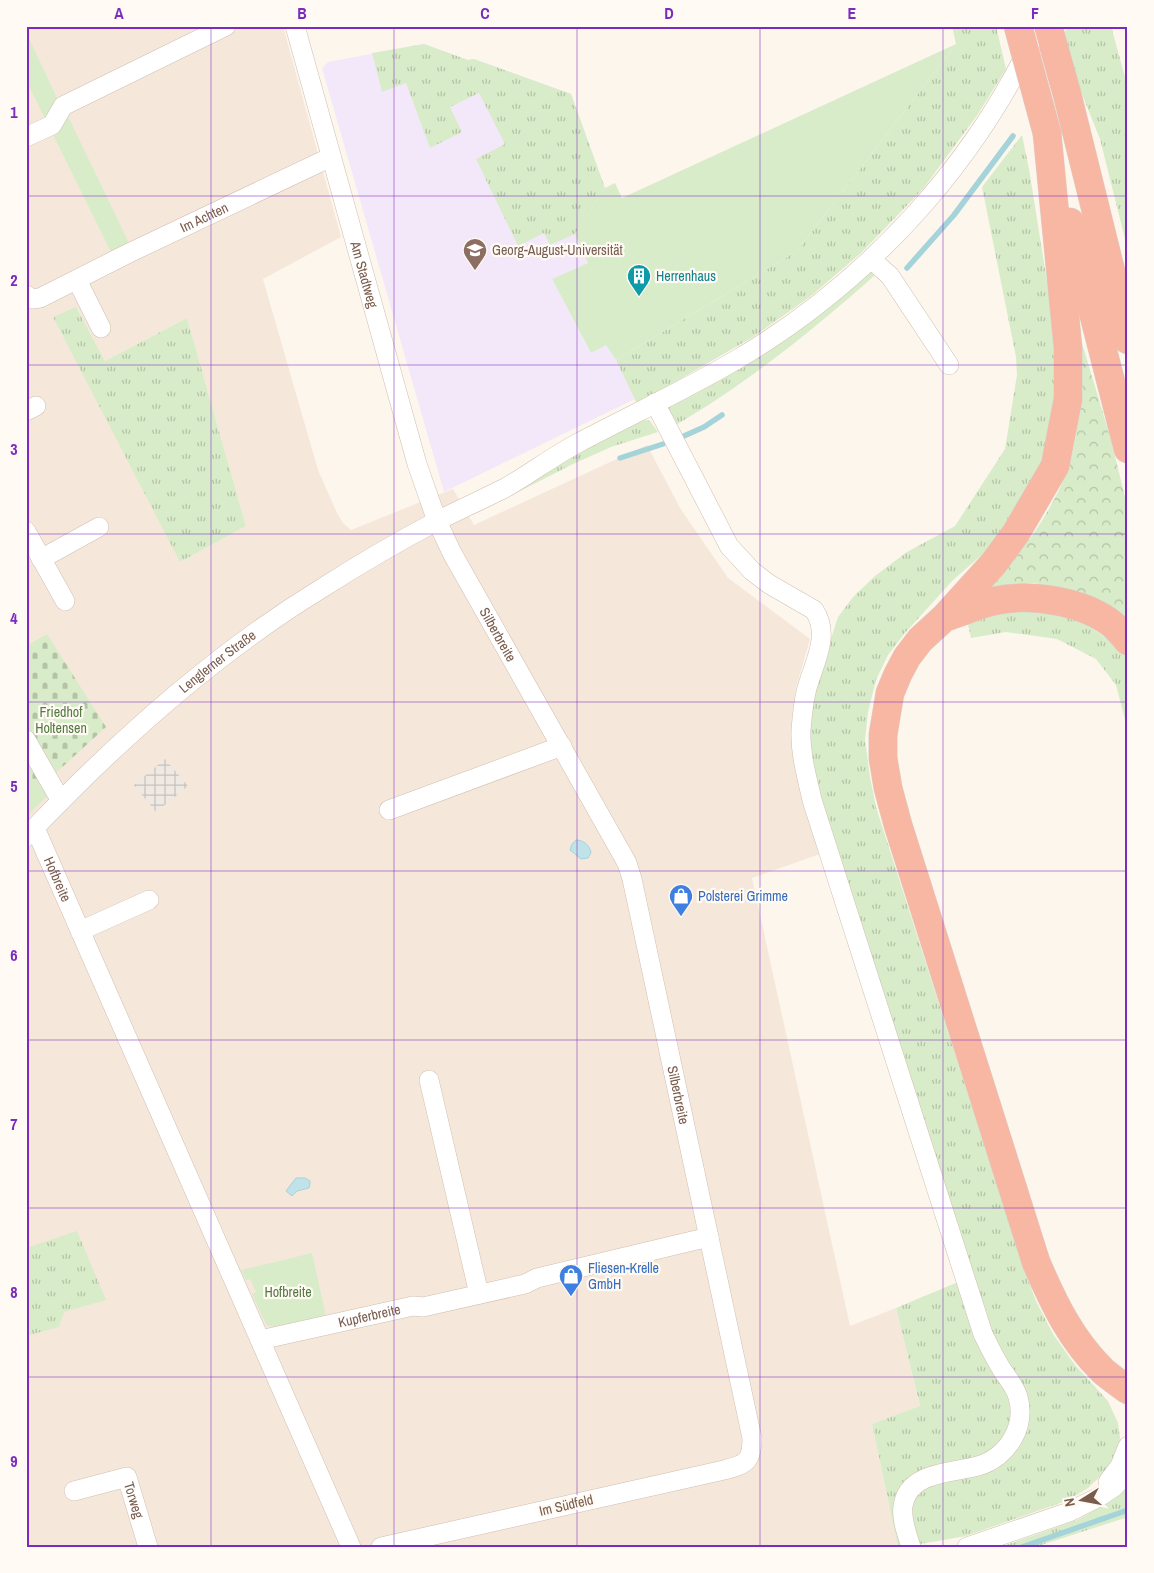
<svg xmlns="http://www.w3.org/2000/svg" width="1154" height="1573" viewBox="0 0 1154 1573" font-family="'Archivo Narrow',sans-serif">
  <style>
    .residential { fill: #f5e8da; fill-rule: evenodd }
    .industrial { fill: url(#industrial-grid) }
    .education { fill: #f3e8fa }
    .grass { fill: url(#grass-tufts) }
    .forest { fill: url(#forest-crowns) }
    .cemetery { fill: url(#cemetery-stones) }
    .park { fill: #d8ecc9 }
    .water { fill: #bfe3e8; stroke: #a5d3da }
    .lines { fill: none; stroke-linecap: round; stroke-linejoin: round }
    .stream { stroke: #a5d3da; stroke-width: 5.5 }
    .minor-casing { stroke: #d1beb0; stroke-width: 20 }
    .highway-casing { stroke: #dad1cd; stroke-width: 29 }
    .minor { stroke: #fff; stroke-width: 19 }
    .highway { stroke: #f7b7a3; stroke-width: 28 }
    .highway-bridge-casing { stroke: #dad1cd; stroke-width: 29; stroke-linecap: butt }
    .highway-bridge { stroke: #f7b7a3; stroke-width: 28 }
    .grid { fill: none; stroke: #7b2cbf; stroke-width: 1; stroke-opacity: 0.55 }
    .labels { text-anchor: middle; stroke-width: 4.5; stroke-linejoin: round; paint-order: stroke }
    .street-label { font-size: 14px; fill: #7a5c4d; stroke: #fffaf3 }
    .education-label { font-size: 14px; fill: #785e54; stroke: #fffaf3; text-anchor: start }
    .culture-label { font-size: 14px; fill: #0d838f; stroke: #fffaf3; text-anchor: start }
    .park-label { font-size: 14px; fill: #537a41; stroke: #fffaf3 }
    .shop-label { font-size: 14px; fill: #366cbe; stroke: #fffaf3; text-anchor: start }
    .neatline { fill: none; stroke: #7b2cbf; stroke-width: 2 }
    .grid-label { font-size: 16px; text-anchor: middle; font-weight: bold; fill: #7b2cbf }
  </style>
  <defs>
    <pattern id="industrial-grid" width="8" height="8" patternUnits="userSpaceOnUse" patternTransform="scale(1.25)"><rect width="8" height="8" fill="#efe9e4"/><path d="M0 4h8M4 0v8" fill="none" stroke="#c7c0bb"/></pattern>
    <pattern id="grass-tufts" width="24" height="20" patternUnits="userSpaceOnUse" patternTransform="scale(1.25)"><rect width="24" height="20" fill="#d8ecc9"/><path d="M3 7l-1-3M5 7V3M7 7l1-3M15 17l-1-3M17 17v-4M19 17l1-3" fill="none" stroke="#b4c2a5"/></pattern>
    <pattern id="forest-crowns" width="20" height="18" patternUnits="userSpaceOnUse" patternTransform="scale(1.25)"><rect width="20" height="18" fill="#d8ecc9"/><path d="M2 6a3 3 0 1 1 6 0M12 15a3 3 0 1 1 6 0" fill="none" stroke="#b4c2a5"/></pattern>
    <pattern id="cemetery-stones" width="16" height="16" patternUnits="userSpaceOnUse" patternTransform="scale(1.25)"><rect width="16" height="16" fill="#d8ecc9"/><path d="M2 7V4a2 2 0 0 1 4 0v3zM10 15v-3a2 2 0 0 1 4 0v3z" fill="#b4c2a5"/></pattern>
  </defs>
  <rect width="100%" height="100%" fill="#fdf6ec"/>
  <path class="residential" d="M26,26H283L341,237L263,279L318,470L337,513L343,523L351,530L453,489L474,525L647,445L680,508L728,578L810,639L796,688L792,723V750L798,780L820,854L752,878L850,1326L896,1308L920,1407L872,1424L898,1547H26ZM76,307L105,361L187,318L246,526L180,562Z"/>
  <path class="industrial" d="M165,759L188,786L156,812L134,785Z"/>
  <path class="education" d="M424,44L468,60L474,59L571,94L605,188L575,234L588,263L552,279L591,353L606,345L616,360L635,399L444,492L322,68L328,62Z"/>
  <path class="grass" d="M952,26H996L1006,69L978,114L923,189L861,253L811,296L753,337L637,404L616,360L797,251L956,44Z
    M1067,26H1111L1128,88V251L1100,139L1075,77L1065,32Z
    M424,44L468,60L474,59L571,94L605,188L575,234L550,245L544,233L518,246L476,159L505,144L479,93L450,107L462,132L430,148L406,83L382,92L372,53Z
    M1022,135L1029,169L1056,338L1055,404L1040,472L1005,530L984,553L953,580L905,633L888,655L876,680L868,712L865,740L870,777L876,807L1022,1263L1036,1301L1053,1334L1075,1365L1108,1401L1118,1423L1120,1438L1117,1456L1106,1471L1088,1488L1069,1500L966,1536L920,1544L915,1536L910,1509L913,1498L922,1488L991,1470L1004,1463L1015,1453L1025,1431L990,1329L817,798L809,760L812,697L838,617L853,597L875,576L907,552L955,526L1005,449L1017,375L1016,357L982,187Z
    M870,270L874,276C813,330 744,386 674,426L667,406Z
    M76,307L105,361L187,318L246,526L180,562L53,317Z
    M642,419L650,421L658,432L611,447L573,464L473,515L472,513L530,482L634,422Z
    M1021,609C1036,611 1053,612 1068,616C1091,623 1109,641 1126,656L1128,659V731L1116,685L1096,659L1057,639L1006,632L971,638L968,624L999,614Z
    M77,1231L106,1300L64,1312L59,1327L26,1336V1248Z
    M958,1282L1005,1386C1014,1414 1014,1442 982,1455C967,1462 948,1461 932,1466C926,1468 920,1472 914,1474L900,1547H898L872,1424L920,1406L896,1308Z
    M1128,1485V1517L1035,1547H1000L1077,1520L1103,1506Z"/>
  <path class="forest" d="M1082,343L1111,440L1128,509V622L1077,593L1053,586L1033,583L1004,586L974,598C994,577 1017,556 1034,533C1048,512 1061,489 1069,465C1081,426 1081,383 1082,343Z"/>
  <path class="cemetery" d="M47,634L106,727L47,781L26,792V646Z"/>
  <path class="park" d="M26,32L59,102L66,112L130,245L112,254L26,80Z
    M956,44L797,251L616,360L606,345L591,353L552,279L588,263L575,234L605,188L615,183L622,198Z
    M47,781L53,790L26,817V792Z
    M312,1253L326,1316L275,1327L269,1326L266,1324L252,1294L256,1292L250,1279L246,1280L241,1270Z"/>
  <path class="water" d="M576,840C583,840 590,845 591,853L588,858L581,859L570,850L572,844Z
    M296,1178H305L310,1181V1184L309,1188L297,1191L292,1196L286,1191Z"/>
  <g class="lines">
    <path class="stream" d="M907,268L954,215L1013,136
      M684,436L704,427L722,415
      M620,458L663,444
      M1022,1547L1128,1510"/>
    <g class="minor-casing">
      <g id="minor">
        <path id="s1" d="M295,26L417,464L437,521L452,553L627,863L632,879L752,1438C752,1462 746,1464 724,1470L381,1547"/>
        <path d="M26,137L52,125L63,106L226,26"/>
        <path d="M871,259L890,276L949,365"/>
        <path d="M77,280L101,328"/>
        <path id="s2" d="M26,295L32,299L40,298L129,253L331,157"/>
        <path d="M655,403L729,546L752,571L769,584L814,610C832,636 812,666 806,692C803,705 802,718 801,730C800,754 807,777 812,800L983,1334C989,1346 994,1357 1001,1368C1007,1378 1015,1386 1018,1397C1022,1411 1020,1426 1013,1438C1006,1451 993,1462 978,1466C953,1473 908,1471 903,1506C901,1519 907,1534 911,1547"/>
        <path d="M26,411L36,406"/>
        <path d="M26,531L65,601"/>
        <path d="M41,559L99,527"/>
        <path d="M26,740L61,801"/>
        <path d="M389,810L562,746"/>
        <path id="s3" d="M35,828L351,1547"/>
        <path id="s4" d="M26,837C114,744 210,657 319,590C358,565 399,541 439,520C461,509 483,499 505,488C530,474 553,456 578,443C631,415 685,390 736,360C867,283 976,165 1039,26"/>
        <path d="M80,931L149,900"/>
        <path d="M429,1080L479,1294"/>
        <path id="s5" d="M260,1340L413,1306L423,1307L525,1284L537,1278L709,1237"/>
        <path d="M1108,1482L1120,1466L1128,1446"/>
        <path id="s6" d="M74,1491L127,1477L148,1547"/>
        <path d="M967,1547L1069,1512L1099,1497L1114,1487L1128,1472"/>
      </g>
    </g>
    <g class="highway-casing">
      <path id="highway" d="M1048,26L1067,94L1128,340
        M1047,133L1068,348V399L1055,466L1016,533L994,563L945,617L920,640L907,657L898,674L890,693L883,735V758L888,788L898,825L1036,1262C1053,1302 1071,1340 1103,1371C1111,1378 1120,1384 1128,1390
        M1070,222L1128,449
        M946,617C962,612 978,605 994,601C1030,593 1083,601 1112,624C1118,629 1123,635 1128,641"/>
    </g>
    <use href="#minor" class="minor"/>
    <use href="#highway" class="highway"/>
    <g class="highway-bridge-casing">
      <path id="highway-bridge" d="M1018,26L1047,133"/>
    </g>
    <use href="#highway-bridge" class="highway-bridge"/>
  </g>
  <path class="grid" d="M211,26V1547M394,26V1547M577,26V1547M760,26V1547M943,26V1547M26,196H1128M26,365H1128M26,534H1128M26,702H1128M26,871H1128M26,1040H1128M26,1208H1128M26,1377H1128"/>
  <defs>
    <g id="university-pin" transform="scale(1.25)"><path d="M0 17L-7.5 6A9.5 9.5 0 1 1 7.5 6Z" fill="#8d6e63" stroke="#fffaf3"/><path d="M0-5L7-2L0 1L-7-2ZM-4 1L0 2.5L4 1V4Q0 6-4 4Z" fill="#fff"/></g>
    <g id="building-pin" transform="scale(1.25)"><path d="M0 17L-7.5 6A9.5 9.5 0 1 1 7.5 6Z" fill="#0f9aa8" stroke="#fffaf3"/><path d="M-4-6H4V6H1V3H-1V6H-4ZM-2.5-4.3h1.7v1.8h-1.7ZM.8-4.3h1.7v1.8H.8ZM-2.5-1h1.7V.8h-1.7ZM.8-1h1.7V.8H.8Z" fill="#fff"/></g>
    <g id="shop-pin" transform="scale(1.25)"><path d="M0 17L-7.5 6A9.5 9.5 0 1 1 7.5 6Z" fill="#3f7fe0" stroke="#fffaf3"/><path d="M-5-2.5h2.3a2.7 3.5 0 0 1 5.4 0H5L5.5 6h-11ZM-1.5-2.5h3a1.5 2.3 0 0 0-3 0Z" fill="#fff"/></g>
  </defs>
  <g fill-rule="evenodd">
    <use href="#university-pin" x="475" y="250"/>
    <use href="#building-pin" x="639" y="276"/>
    <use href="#shop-pin" x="681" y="896"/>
    <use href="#shop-pin" x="571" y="1276"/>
  </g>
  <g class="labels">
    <g class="street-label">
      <text dy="5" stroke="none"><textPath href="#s2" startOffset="198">Im Achten</textPath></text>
      <text dy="5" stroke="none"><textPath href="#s1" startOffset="258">Am Stadtweg</textPath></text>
      <text dy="5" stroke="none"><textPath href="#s1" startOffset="644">Silberbreite</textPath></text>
      <text dy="5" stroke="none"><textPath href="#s4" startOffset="260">Lenglerner Straße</textPath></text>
      <text dy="5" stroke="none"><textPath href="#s3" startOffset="56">Hofbreite</textPath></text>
      <text dy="5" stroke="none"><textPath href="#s1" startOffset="1144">Silberbreite</textPath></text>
      <text dy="5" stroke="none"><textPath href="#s5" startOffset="112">Kupferbreite</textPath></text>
      <text dy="5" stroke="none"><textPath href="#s6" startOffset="79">Torweg</textPath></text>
      <text transform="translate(566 1505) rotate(-13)" y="5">Im Südfeld</text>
    </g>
    <g class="education-label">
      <text x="492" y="255">Georg-August-Universität</text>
    </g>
    <g class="culture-label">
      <text x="656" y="281">Herrenhaus</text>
    </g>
    <g class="park-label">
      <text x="61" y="717">Friedhof<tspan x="61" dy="16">Holtensen</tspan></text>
      <text x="288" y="1297">Hofbreite</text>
    </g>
    <g class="shop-label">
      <text x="698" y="901">Polsterei Grimme</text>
      <text x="588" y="1273">Fliesen-Krelle<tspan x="588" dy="16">GmbH</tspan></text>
    </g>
  </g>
  <rect width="1154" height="1573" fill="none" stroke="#fffaf3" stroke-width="55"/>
  <g transform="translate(1082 1500) rotate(259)" stroke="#fffaf3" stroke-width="4" paint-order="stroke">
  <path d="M0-4L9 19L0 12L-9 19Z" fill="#7a5c4d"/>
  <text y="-8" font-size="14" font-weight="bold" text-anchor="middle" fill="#7a5c4d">N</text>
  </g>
  <rect x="28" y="28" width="1098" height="1518" class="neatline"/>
  <g class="grid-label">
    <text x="119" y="19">A</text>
    <text x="302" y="19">B</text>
    <text x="485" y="19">C</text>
    <text x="669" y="19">D</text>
    <text x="852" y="19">E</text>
    <text x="1035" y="19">F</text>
    <text x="14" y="118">1</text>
    <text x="14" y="286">2</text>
    <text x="14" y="455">3</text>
    <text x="14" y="624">4</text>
    <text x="14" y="792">5</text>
    <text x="14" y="961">6</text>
    <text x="14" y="1130">7</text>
    <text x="14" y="1298">8</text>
    <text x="14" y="1467">9</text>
  </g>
</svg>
